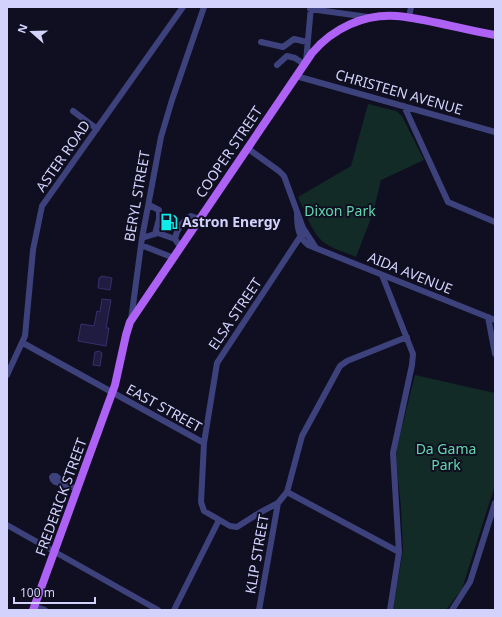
<svg xmlns="http://www.w3.org/2000/svg" width="502" height="617" viewBox="0 0 502 617" font-family="'Noto Sans',sans-serif">
  <style>
    .green { fill: #122b27 }
    .building { fill: #201c41; stroke: #35306c }
    .lines { fill: none; stroke-linecap: round; stroke-linejoin: round }
    .minor { stroke: #3d427d; stroke-width: 6 }
    .major { stroke: #ad61f5; stroke-width: 8 }
    .labels { text-anchor: middle; stroke-width: 4; stroke-linejoin: round; paint-order: stroke }
    .street-label { font-size: 14px; fill: #d2d2fc; stroke: #100f21 }
    .park-label { font-size: 14px; fill: #63d7ad; stroke: #100f21 }
    .poi-label { font-size: 14px; font-weight: bold; fill: #d2d2fc; stroke: #100f21; text-anchor: start }
  </style>
  <rect width="100%" height="100%" fill="#100f21"/>
  <path class="green" d="M368,104L396,111L402,116L424,160L381,180L373,213L356,257C346,252 331,249 322,241C312,232 304,210 298,197L351,166Z
    M415,375L495,393V485L462,589L446,610H393L403,550L401,507L396,460L397,447Z"/>
  <path class="building" d="M164,215L179,221L174,228L163,223Z
    M101,276L112,278L110,290L98,288L99,278H101Z
    M102,299L111,300L106,328H109L106,346L78,341L81,324L94,326L97,311L100,312Z
    M99,351L102,353L100,366L93,365L95,352Z"/>
  <g class="lines">
    <path class="minor" d="M310,9L368,17
      M409,17L411,7
      M261,42L283,47L294,39L307,42
      M306,61L311,7
      M277,65L287,56L295,58L304,64
      M296,76L495,132
      M404,106L448,202L495,222
      M73,111L97,129
      M247,148L279,171L284,176L303,228L316,248
      M149,205L159,210V219L155,234
      M297,212C297,224 297,236 308,245L495,320
      M305,232L300,237L217,363L204,443L201,502L204,511L230,526L237,527L259,513L278,503L287,492L302,436L340,366L347,361L407,337
      M142,238L158,233L175,239
      M141,245L174,258
      M181,248L175,239C177,228 182,222 191,216L200,219
      M382,275L413,354L412,365L393,453L399,552L390,610
      M488,317L495,354
      M131,320L142,238L161,137L172,100L204,7
      M23,343L204,443
      M7,375L25,336L33,250L42,206L183,7
      M65,484L56,476H53L52,477L53,480L55,482L78,489
      M287,492L399,552
      M7,525L158,610
      M34,606L45,610
      M174,610L219,520
      M259,610L278,503
      M452,610L470,582L495,503"/>
    <path class="major" d="M33,610L115,385L126,335L130,322L312,53C333,28 364,14 396,16C410,17 424,20 438,23C457,27 476,32 495,35"/>
  </g>
  <defs>
    <g id="fuel-bare" transform="scale(1.38)"><path d="M-5.5-6h7V0h2V4h1.3V-2.5L3-4.5l.8-.8L6-3V5H2.5V1h-1V6h-7ZM-4.2-4.7v3.2H.2V-4.7Z" fill="#0febe9" stroke="#100f21" stroke-width="2.5" paint-order="stroke"/></g>
  </defs>
  <g fill-rule="evenodd">
    <use href="#fuel-bare" x="169" y="222"/>
  </g>
  <g class="labels">
    <g class="street-label">
      <text transform="translate(399 92) rotate(16)" y="5">CHRISTEEN AVENUE</text>
      <text transform="translate(229 152) rotate(-56)" y="5">COOPER STREET</text>
      <text transform="translate(63 156) rotate(-55)" y="5">ASTER ROAD</text>
      <text transform="translate(137 196) rotate(-80)" y="5">BERYL STREET</text>
      <text transform="translate(410 273) rotate(22)" y="5">AIDA AVENUE</text>
      <text transform="translate(235 314) rotate(-56)" y="5">ELSA STREET</text>
      <text transform="translate(164 408) rotate(29)" y="5">EAST STREET</text>
      <text transform="translate(61 497) rotate(-70)" y="5">FREDERICK STREET</text>
      <text transform="translate(257 554) rotate(-80)" y="5">KLIP STREET</text>
    </g>
    <g class="park-label">
      <text x="340" y="216">Dixon Park</text>
      <text x="446" y="454">Da Gama<tspan x="446" dy="16">Park</tspan></text>
    </g>
    <g class="poi-label">
      <text x="182" y="227">Astron Energy</text>
    </g>
  </g>
  <rect width="502" height="617" fill="none" stroke="#d2d2fc" stroke-width="16"/>
  <g transform="translate(32 32) rotate(290)" stroke="#100f21" stroke-width="3" paint-order="stroke">
  <path d="M0-3L7 15L0 10L-7 15Z" fill="#d2d2fc"/>
  <text y="-6" font-size="11" font-weight="bold" text-anchor="middle" fill="#d2d2fc">N</text>
  </g>
  <path d="M14 597v6h81v-6" fill="none" stroke="#d2d2fc" stroke-width="2"/>
  <text x="20" y="597" font-size="12" fill="#d2d2fc" stroke="#100f21" stroke-width="3" paint-order="stroke">100 m</text>
</svg>
